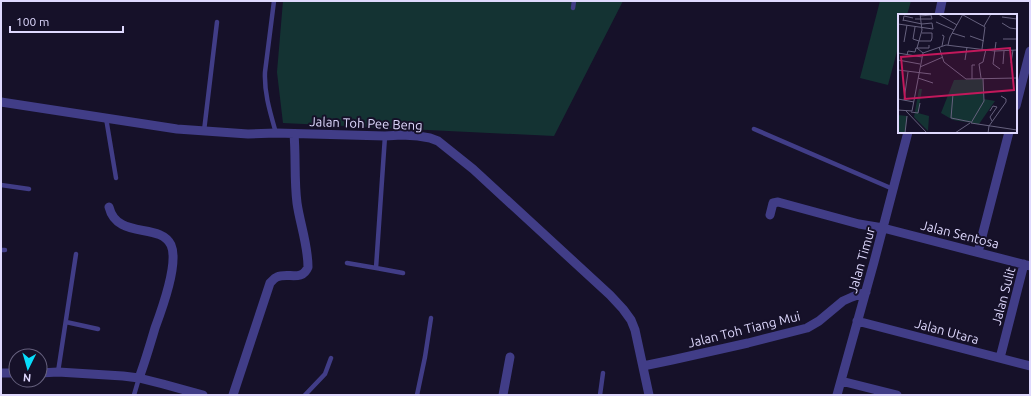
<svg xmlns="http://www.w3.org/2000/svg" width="1031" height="396" viewBox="0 0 1031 396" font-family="Ubuntu,sans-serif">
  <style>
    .green { fill: #143333 }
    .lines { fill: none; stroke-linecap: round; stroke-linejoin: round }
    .lane { stroke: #413d87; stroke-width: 4.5 }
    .street { stroke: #413d87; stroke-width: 9 }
    .labels { text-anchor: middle; stroke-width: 4; stroke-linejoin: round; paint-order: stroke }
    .street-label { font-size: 13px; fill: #dfd9fe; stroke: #161129 }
    .inset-road { fill: none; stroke: #66617e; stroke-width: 1 }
    .view { fill: #c2185b; fill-opacity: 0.15; stroke: #c2185b; stroke-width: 2 }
    .inset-edge { fill: none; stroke: #dfd9fe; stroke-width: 2 }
  </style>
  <rect width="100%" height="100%" fill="#161129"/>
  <path class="green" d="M283,1H623L554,136L283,123L277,72Z
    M880,1H911L907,15H899V44L888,85L860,78Z"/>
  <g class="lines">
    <path class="lane" d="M274,1L265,72C264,93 270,112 276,133
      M573,8L574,1
      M106,118L116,178
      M754,129L893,189
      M204,131L217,22
      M1,185L29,189
      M1,250H5
      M347,263L376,268L385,136
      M376,268L403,273
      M66,322L98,329
      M58,372L76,254
      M134,395L139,378
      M305,395L325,374L331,358
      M417,395L425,357L431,318
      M600,395L603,373"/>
    <path class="street" d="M939,15L942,1
      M1,102L177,129L248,134L276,133L385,136L402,135L418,136L430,138L438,141L473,169L610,295L623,309L631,320L635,330L649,395
      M1016,106L1030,51
      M109,207C117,240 160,222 171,245C179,263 162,309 155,328C150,345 145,362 139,378
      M770,215L773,203L778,202L859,224L883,228L1030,266
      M978,252L1009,132
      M857,321L1030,366
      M1000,358L1024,264
      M643,366L672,360L748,343L807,328L819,321L843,301L852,297L866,292
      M1,373H16
      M40,373L58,372L123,376L139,378L163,384L203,395
      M841,381L897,395
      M233,395L270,283C272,281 274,278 277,277C288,272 302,282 308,267C308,245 300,224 297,203C294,180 296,157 294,134
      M503,395L510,357
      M837,395L874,262L908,132"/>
  </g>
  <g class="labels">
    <g class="street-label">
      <text transform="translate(366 123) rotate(2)" y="5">Jalan Toh Pee Beng</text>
      <text transform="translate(960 234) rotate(14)" y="5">Jalan Sentosa</text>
      <text transform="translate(861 260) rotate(-74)" y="5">Jalan Timur</text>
      <text transform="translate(1003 296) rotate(-75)" y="5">Jalan Sulit</text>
      <text transform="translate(744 329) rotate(-14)" y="5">Jalan Toh Tiang Mui</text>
      <text transform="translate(947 331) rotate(15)" y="5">Jalan Utara</text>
    </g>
  </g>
  <g transform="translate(898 14)">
    <rect width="119" height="119" fill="#161129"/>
    <path d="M85,65L86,85L97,87L81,110L55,106L43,99L56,66ZM21,75H24L20,99L31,102L30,117L16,103ZM0,101L9,102L7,119H0Z" fill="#143333"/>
    <path class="inset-road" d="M22,0L24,16L19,34L25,39M40,0L59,11M65,1L87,13L84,35M22,2L33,1L34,5M104,3L119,5M17,5H34M5,6L24,10M5,7L6,2L15,4M38,8L56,16M104,9L112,14L119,15M0,10L35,15M24,10L34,9L35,15M86,12L93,0M17,13L15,25L21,27M24,19H34V24M54,19L67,23M44,21L46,22L44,32M72,22L86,27M105,25H119M21,27H33L34,24M6,28L9,11M98,28L95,50L102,55M50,31L52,23L65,0M41,33L46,48L68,65L119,64M0,39L24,43M25,39L48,31L97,37L119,36M9,41L10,37L17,38L18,34H31V31M0,46L22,50M67,46L69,33M113,49L115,36M105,50L106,37M22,53L45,43M0,56L33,60M20,64L35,69M83,64L81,50L85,48L88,35M74,65V51H77M55,80L53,104L73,108M0,85L16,88M6,86L10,58M0,96L14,97L25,39M8,97L29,119M92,97L95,92L99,93L92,103L94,107M13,98L20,99L22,89M73,109L86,87L85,64M73,109L119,116M7,119L9,102M57,119L72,109M90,119L91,112L108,88V85L103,82"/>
    <path class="view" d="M112,34L116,76L7,85L3,43Z"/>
    <rect width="119" height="119" class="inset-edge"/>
  </g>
  <rect width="1031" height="396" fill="none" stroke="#dfd9fe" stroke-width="4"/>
  <g transform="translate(28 368) rotate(185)"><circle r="19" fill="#161129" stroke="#66617e"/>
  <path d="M0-3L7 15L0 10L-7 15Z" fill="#08ddfb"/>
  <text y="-6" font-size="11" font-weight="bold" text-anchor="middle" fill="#dfd9fe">N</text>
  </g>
  <path d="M10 26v6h113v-6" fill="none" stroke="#dfd9fe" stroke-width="2"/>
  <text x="16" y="26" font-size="12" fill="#dfd9fe" stroke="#161129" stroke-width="3" paint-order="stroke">100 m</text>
</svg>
